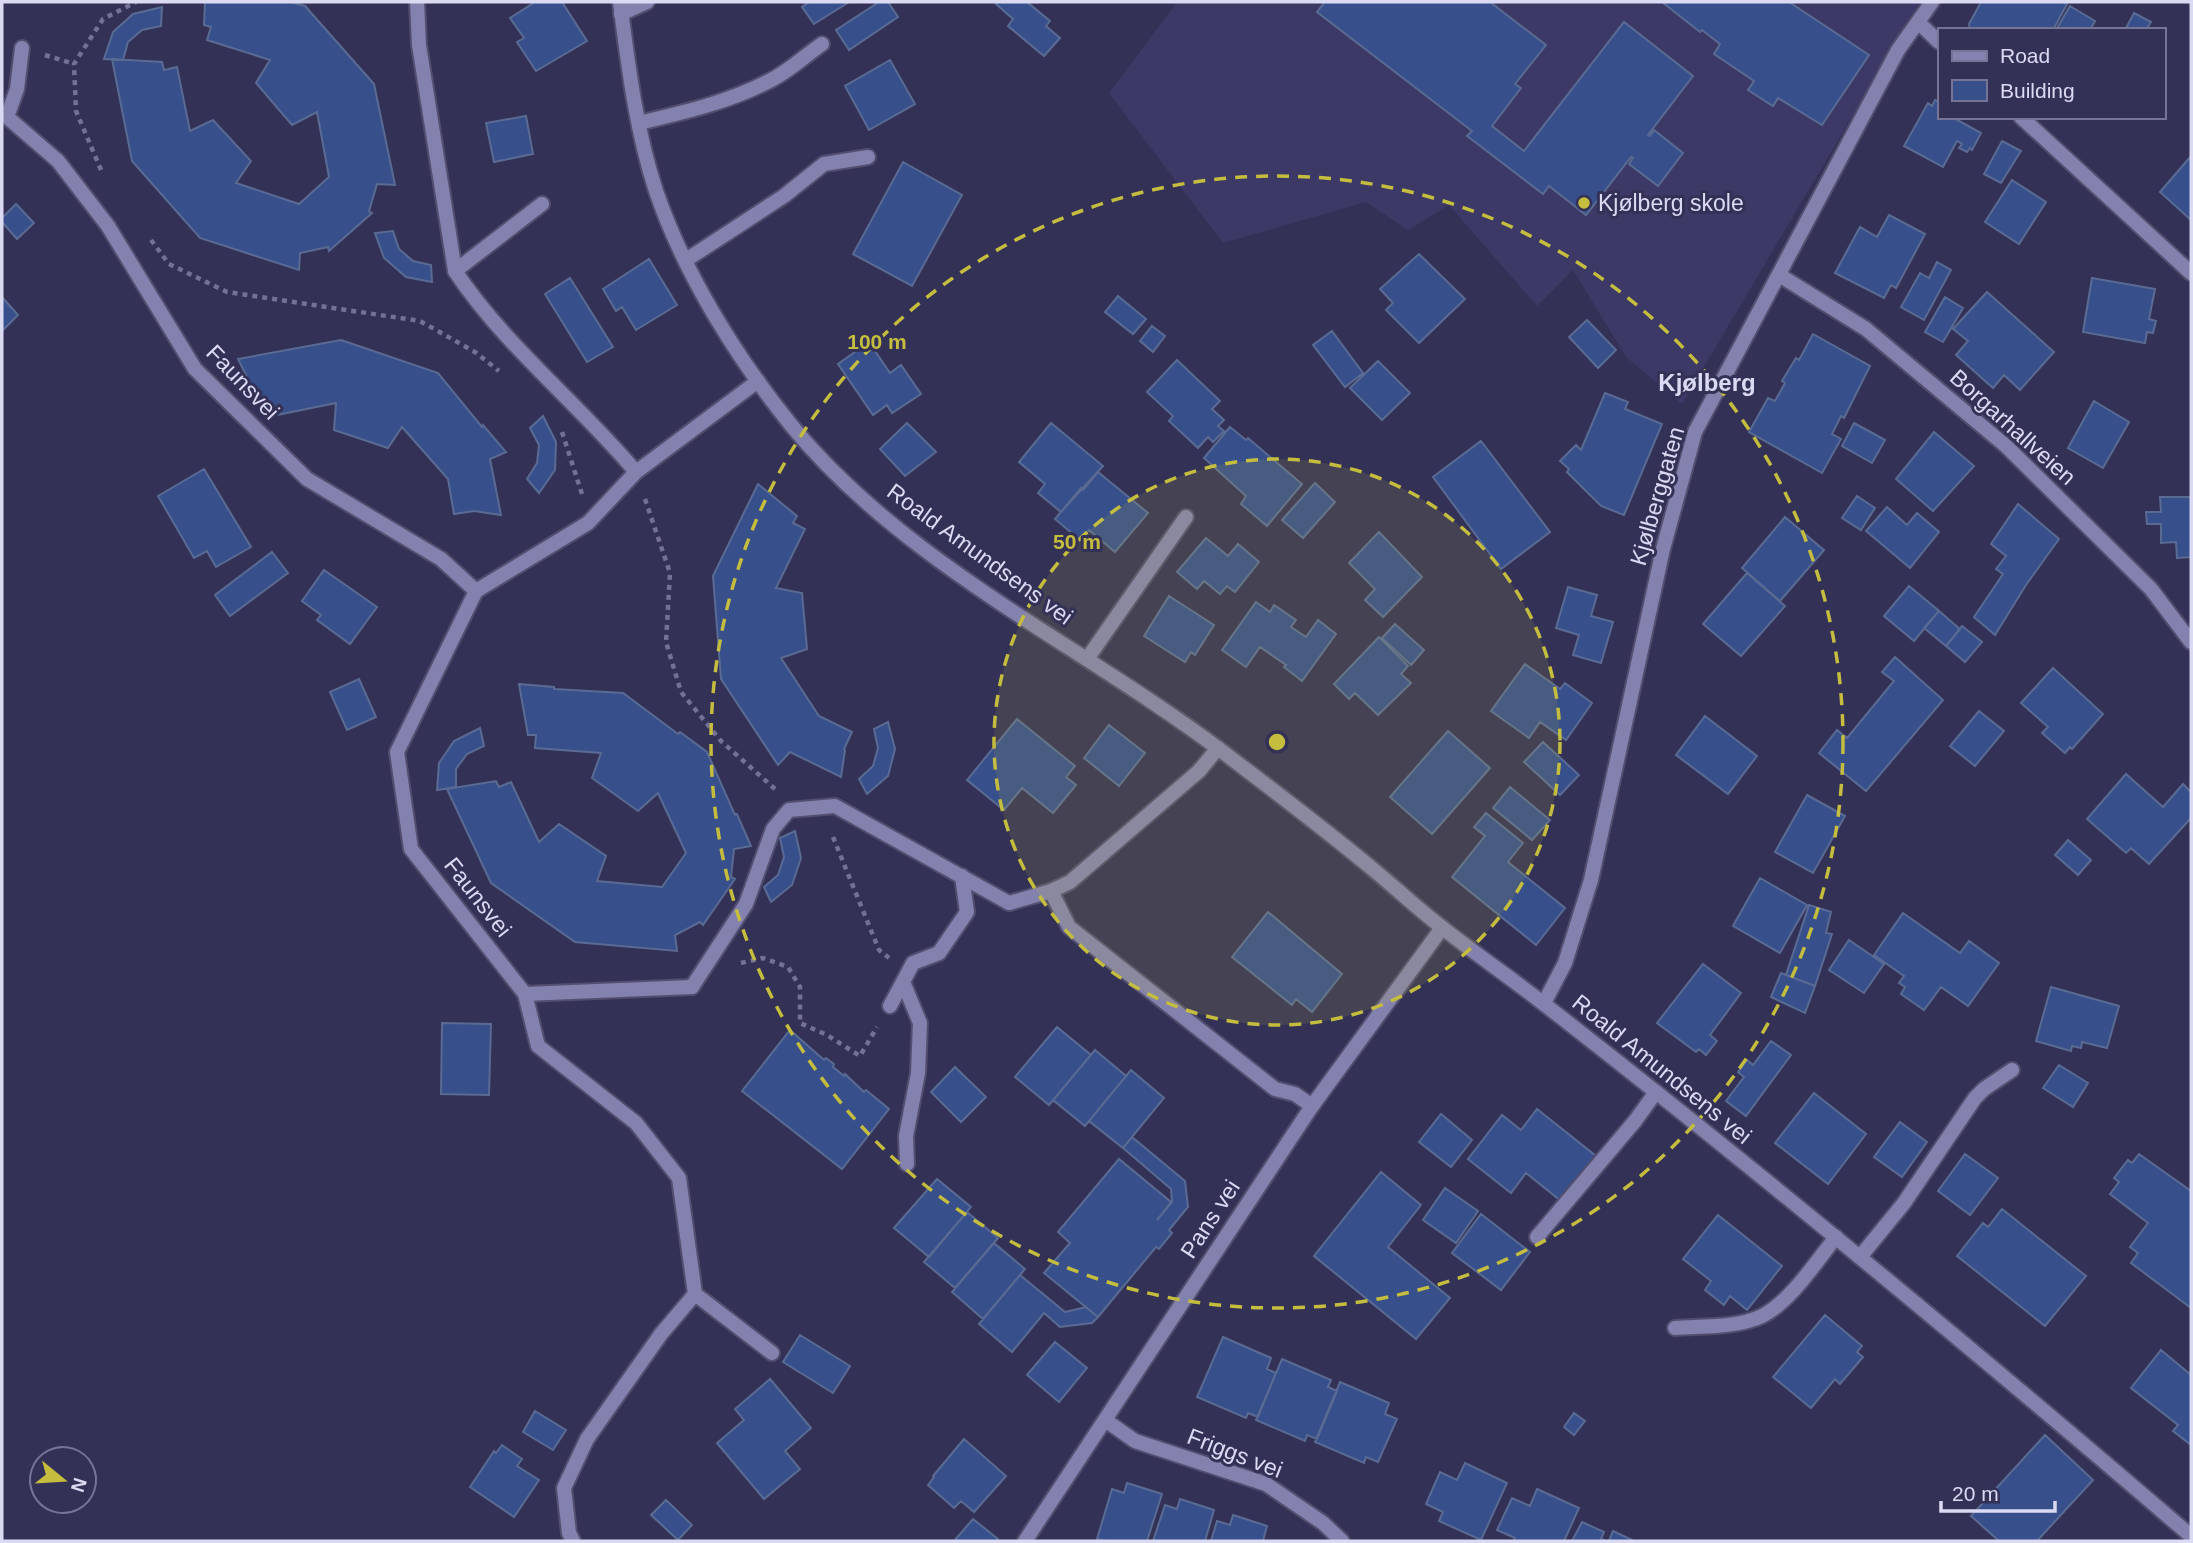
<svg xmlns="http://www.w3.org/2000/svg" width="2193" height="1543" viewBox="0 0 2193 1543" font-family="Helvetica,sans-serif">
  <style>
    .built { fill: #3d3966 }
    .building { fill: #374f8b; stroke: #5a6b93; stroke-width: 2 }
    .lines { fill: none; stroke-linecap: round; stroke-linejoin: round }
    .service-casing { stroke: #524e6f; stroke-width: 18 }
    .minor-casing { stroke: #524e6f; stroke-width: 18 }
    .tertiary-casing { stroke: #524e6f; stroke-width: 18 }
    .path { stroke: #747293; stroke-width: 4.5; stroke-dasharray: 5 5; stroke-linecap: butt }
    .service { stroke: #8382ae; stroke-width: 14 }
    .minor { stroke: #8382ae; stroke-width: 14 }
    .tertiary { stroke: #8382ae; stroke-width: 14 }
    .ring { fill: none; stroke: #c4bd3e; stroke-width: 3.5; stroke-dasharray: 12 9 }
    .poi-dot { fill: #c4bd3e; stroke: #343157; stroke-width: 2.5 }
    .labels { text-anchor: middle; stroke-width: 6; stroke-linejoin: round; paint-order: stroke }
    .poi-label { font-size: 23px; fill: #dbdaf3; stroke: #343157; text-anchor: start }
    .street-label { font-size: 23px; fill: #dbdaf3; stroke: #343157 }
    .neighbourhood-label { font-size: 24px; font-weight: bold; fill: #dbdaf3; stroke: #343157 }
    .centre { fill: #c4bd3e; stroke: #343157; stroke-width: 3.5 }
    .ring-label { font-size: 21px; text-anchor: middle; font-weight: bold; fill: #c4bd3e; stroke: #343157; stroke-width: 6; stroke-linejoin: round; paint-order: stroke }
  </style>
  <rect width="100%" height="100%" fill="#343157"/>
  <path class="built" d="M1177,2H1920L1682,404L1626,357L1573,270L1537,306L1449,205L1408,230L1366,202L1223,243L1109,93Z"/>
  <path class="building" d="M205,2H291L305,6L374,84L395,185L377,184L369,211L372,213L329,251L328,247L300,253L299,270L200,238L132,161L112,59L162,62L164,70L177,67L190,131L213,120L251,161L236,183L299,204L329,177L317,112L292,125L256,83L270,60L207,40L211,27L204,25Z
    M535,2H562L587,41L536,71L517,42L524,38L510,18Z
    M809,2H849L814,24L802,7Z
    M879,2H888L898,17L849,50L836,30Z
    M998,2H1027L1050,21L1046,26L1060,38L1044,56L1008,26L1013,19L996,4Z
    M1325,2H1490L1546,45L1515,84L1521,88L1492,126L1524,151L1624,22L1693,76L1648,135L1650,136L1654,130L1683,153L1658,186L1629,164L1633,158L1631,157L1586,215L1549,186L1543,194L1467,136L1472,131L1317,12Z
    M1662,2H1789L1869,55L1822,125L1778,98L1773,106L1748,90L1754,81L1714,54L1720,44L1702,30L1700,32Z
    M1981,2H2062L2067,4L2053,30H1970L1969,24Z
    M2070,6L2095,21L2090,30H2056Z
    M162,7L161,26L142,30L128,42L123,60L104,59L113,32L133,14Z
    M2134,13L2151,22L2146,30H2125Z
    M890,60L915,104L869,130L845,86Z
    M1935,100L1939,102V117H1952L1981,133L1972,150L1970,148L1967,152L1959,148L1962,144L1957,141L1943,167L1904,146L1928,103L1932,106Z
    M526,116L533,154L494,162L486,123Z
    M2002,141L2021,151L2001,183L1984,174Z
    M2191,156V220L2160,192Z
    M903,162L962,195L912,286L853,254Z
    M2012,180L2046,202L2019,244L1985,222Z
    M16,204L34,223L17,239L2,222V218Z
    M1889,215L1925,234L1896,288L1891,285L1884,298L1835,273L1860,227L1877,237Z
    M393,231L399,249L413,261L431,265L432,282L406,277L384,258L375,233Z
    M1419,254L1465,299L1419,343L1386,310L1393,303L1380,289Z
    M649,259L677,305L636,330L622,307L616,311L603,289Z
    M1937,262L1951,270L1924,320L1901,307L1920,273L1929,278Z
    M570,278L613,347L587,362L545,294Z
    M2092,278L2155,289L2149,319L2156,321L2153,333L2147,332L2145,343L2083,332Z
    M1987,292L2054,352L2020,390L2004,375L1993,388L1956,355L1968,341L1953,329Z
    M1118,296L1146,319L1133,334L1105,312Z
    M2,297L18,315L2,331Z
    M1945,297L1963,308L1943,342L1925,332Z
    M1587,320L1616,350L1598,368L1569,337Z
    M1152,326L1165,336L1153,352L1140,341Z
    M1332,331L1363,373L1345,387L1313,345Z
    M1813,334L1870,366L1844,418L1841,416L1832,434L1841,439L1822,473L1749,432L1768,398L1775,401L1785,383L1782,381L1796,358L1799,360Z
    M341,340L438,373L482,427L483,425L506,452L490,459L501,515L474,511L454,514L448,479L402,427L388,448L334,430L336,403L272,416L270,403L261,405L238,359Z
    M869,342L890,373L901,365L921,394L892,413L887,405L873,415L838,364Z
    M1177,360L1220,401L1212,409L1224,420L1218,426L1224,431L1213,442L1208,437L1198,448L1169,421L1173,416L1147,392Z
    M1378,361L1410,393L1382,420L1350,388Z
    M1605,393L1628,402L1625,409L1662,424L1624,515L1601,506L1567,472L1569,469L1560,461L1576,445L1581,450Z
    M2094,401L2129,422L2103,468L2068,448Z
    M543,416L556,442L555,470L539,493L527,479L537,463L539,445L530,428Z
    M907,423L936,452L905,476L880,449Z
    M1051,423L1103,466L1061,512L1038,493L1045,484L1019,462Z
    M1854,423L1885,440L1872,463L1842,446Z
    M1230,427L1246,440L1248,438L1302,484L1267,526L1241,504L1246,496L1204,458Z
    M1934,432L1974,466L1933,511L1896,479Z
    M1481,441L1550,532L1501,569L1433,477Z
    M204,469L251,547L216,567L207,551L194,558L158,496Z
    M1098,472L1148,513L1115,552L1089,530L1080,540L1055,519L1081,488L1083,490Z
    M1315,483L1335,502L1303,538L1282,520Z
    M758,484L797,516L793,523L805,529L776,588L802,593L807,649L781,658L819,716L852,732L844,749L845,750L841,777L790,752L778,765L721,679L713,576Z
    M1857,496L1875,508L1861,530L1842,518Z
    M2160,497H2191V557L2177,558L2176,542L2161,543V524H2147L2146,512H2161Z
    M2018,504L2059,539L2026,585L1995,635L1974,617L2003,574L1996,569L2006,556L1991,544Z
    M1887,507L1907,525L1917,513L1939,532L1910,568L1866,531Z
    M1785,517L1824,550L1780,601L1742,568Z
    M1379,532L1422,577L1383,617L1365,600L1375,589L1349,563Z
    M1206,538L1228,556L1238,544L1259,562L1235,592L1227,586L1220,594L1204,581L1197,589L1177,572Z
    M272,552L288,573L230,616L215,595Z
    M324,570L377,607L350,644L317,620L321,615L302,601Z
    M1747,573L1785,606L1741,656L1703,624Z
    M1909,586L1939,611L1914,641L1884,616Z
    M1568,587L1597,595L1591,616L1613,622L1601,663L1573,655L1579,635L1556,628Z
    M1169,596L1214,625L1195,655L1191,652L1185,662L1144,636Z
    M1256,602L1270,612L1274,605L1296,620L1291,627L1306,637L1318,620L1336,634L1302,681L1284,667L1286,665L1260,647L1246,667L1222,650Z
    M1939,611L1960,629L1946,646L1924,628Z
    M1395,624L1424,650L1411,665L1382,638Z
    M1962,626L1982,642L1965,662L1946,646Z
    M1379,637L1408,666L1401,674L1411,683L1378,715L1355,693L1349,699L1334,684Z
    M1895,657L1943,700L1866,791L1819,753L1837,730L1847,738L1894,681L1882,672Z
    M1525,664L1560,689L1565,683L1592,703L1566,740L1540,722L1529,738L1491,711Z
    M2053,668L2103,714L2072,749L2070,747L2065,753L2042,733L2048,727L2021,703Z
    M359,679L376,717L347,730L330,692Z
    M519,684L554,687V689L623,693L678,734L680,732L707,752L735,815L737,814L751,846L734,849L731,877L735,879L703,925L700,922L675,935L677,951L575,942L491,883L447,789L496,781L499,787L511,782L539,842L559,824L606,856L597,881L662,887L686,853L658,793L638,811L592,778L601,753L535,748L536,735H528Z
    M1979,711L2004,731L1975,766L1950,746Z
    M1705,716L1757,756L1728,794L1676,755Z
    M1017,719L1075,766L1066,777L1076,785L1053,813L1022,788L1004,810L967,780Z
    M888,722L895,749L888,776L867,794L859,779L873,766L878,748L874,729Z
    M1109,725L1145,753L1119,786L1084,758Z
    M480,728L484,746L467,754L456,769V787L437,790L439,763L454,741Z
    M1448,731L1490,768L1432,834L1390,797Z
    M1543,742L1579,775L1560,795L1524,762Z
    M2126,774L2163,807L2183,784L2191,792V818L2149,864L2131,848L2126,853L2087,819Z
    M1510,787L1550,820L1532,840L1493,808Z
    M1807,795L1845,816L1813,873L1775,852Z
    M1486,813L1523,843L1508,862L1565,908L1536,945L1452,877L1485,836L1474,827Z
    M795,831L801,858L792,885L771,902L764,887L778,875L784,857L780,838Z
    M2068,840L2091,860L2078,875L2055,855Z
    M1760,878L1807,905L1780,953L1733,926Z
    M1809,905L1831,912L1826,933L1832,934L1815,986L1786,975Z
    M1268,912L1342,974L1312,1012L1296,999L1292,1005L1232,957Z
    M1903,913L1960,953L1969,941L1999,963L1968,1006L1941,987L1924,1010L1901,994L1905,987L1899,983L1904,976L1874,955Z
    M1849,940L1884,964L1864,993L1829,970Z
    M1703,964L1741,993L1710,1035L1717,1041L1706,1055L1699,1049L1696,1052L1657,1023Z
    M1781,973L1815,986L1805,1013L1771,997Z
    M2051,987L2119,1006L2107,1048L2082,1042L2081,1048L2072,1046L2071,1051L2036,1041Z
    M442,1023L491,1024L489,1095L441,1094Z
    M1057,1027L1091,1055L1049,1105L1015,1077Z
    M790,1030L824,1060L826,1058L834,1064L833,1067L844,1076L845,1074L864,1092L866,1090L889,1109L842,1169L742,1091Z
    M1771,1041L1791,1055L1746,1116L1726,1101L1744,1077L1738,1072L1747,1060L1753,1065Z
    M1095,1050L1126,1076L1085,1126L1053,1100Z
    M2059,1065L2088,1083L2073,1107L2043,1088Z
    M955,1067L986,1097L961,1122L931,1092Z
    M1131,1070L1164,1098L1123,1148L1089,1121Z
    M1814,1093L1866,1134L1828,1184L1775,1143Z
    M1537,1109L1596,1156L1561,1201L1526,1173L1511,1193L1468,1159L1502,1115L1521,1130Z
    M1441,1114L1472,1140L1451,1167L1419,1142Z
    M1900,1122L1927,1142L1902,1177L1874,1157Z
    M1132,1137L1185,1181L1188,1207L1169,1230L1172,1233L1159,1249L1156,1247L1098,1317L1044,1273L1070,1243L1058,1232L1119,1159L1171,1202L1157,1220L1172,1202L1171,1189L1123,1148Z
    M1965,1154L1998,1178L1970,1215L1938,1191Z
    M2139,1154L2191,1191V1308L2131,1263L2138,1253L2130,1247L2148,1223L2110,1194L2119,1182L2114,1178L2128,1160L2132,1163Z
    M1381,1172L1421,1205L1388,1247L1450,1298L1416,1339L1314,1256Z
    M937,1179L971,1207L929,1257L894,1228Z
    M1445,1188L1478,1211L1456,1243L1423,1220Z
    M2002,1209L2086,1276L2045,1326L1957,1256L1983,1223L1988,1227Z
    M967,1212L998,1238L955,1288L924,1262Z
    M1481,1214L1530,1252L1501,1290L1452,1253Z
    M1718,1215L1782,1266L1747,1310L1730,1296L1724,1305L1705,1290L1711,1281L1683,1259Z
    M994,1243L1025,1269L983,1319L952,1292Z
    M1020,1275L1065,1312L1086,1307L1098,1317L1092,1323L1060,1327L1044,1313L1012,1352L979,1324Z
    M1825,1315L1862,1346L1857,1352L1863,1357L1840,1384L1835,1379L1811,1408L1773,1377Z
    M800,1335L850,1366L833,1393L783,1362Z
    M1223,1337L1271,1358L1267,1369L1276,1373L1258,1417L1248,1413L1246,1418L1197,1397Z
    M1055,1342L1087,1368L1059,1402L1027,1375Z
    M2161,1350L2191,1375V1445L2173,1431L2178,1425L2131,1388Z
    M1282,1359L1331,1380L1328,1387L1337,1391L1317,1439L1307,1435L1305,1441L1256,1420Z
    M770,1379L811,1428L785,1451L800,1469L764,1499L717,1443L744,1420L735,1409Z
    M1340,1382L1389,1403L1385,1414L1397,1419L1378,1462L1366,1457L1364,1463L1315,1442Z
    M535,1411L566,1430L553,1450L523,1432Z
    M1574,1413L1585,1421L1574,1435L1564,1427Z
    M2045,1435L2093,1480L2037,1541H1999L1971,1516Z
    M964,1439L1006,1476L974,1512L961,1501L954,1508L928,1485L934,1477L933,1476Z
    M502,1445L522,1459L517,1466L539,1480L514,1517L470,1487L494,1451L496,1453Z
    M1465,1463L1507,1483L1481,1540L1439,1521L1443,1512L1426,1504L1440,1472L1457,1480Z
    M1127,1483L1162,1494L1147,1541H1105L1097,1539L1112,1489L1124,1493Z
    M1537,1489L1579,1508L1564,1541H1513L1515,1538L1497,1530L1512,1498L1530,1506Z
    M1180,1499L1214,1510L1205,1541H1153L1165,1505L1177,1509Z
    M666,1500L692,1525L678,1540L651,1515Z
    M1233,1515L1267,1526L1263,1541H1211L1217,1521L1230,1525Z
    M973,1519L998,1539L996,1541H954Z
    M1582,1522L1604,1532L1601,1539L1606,1541H1572Z
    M1613,1531L1634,1541H1609Z"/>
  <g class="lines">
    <g class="service-casing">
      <path id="service" d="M417,2L419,45L455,271
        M621,14L647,2
        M639,123C685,112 730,102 773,79C790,70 806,55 822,44
        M686,260L784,196L824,164L868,157
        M1051,891L1069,927L1275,1089L1295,1094L1312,1106
        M903,982L920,1023L918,1073L906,1136L907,1164
        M692,987L746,904L773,829L789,810L835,806L1009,903
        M890,1006L913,963L939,953L967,912L962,876
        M1537,1237L1635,1121L1656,1092
        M1860,1257L1904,1203L1975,1098L1984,1089L2012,1070
        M1675,1328C1702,1326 1737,1328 1762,1316C1790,1302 1816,1262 1836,1237"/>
    </g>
    <g class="minor-casing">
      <path id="minor" d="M1919,23L1939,42
        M2,113L7,117L17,89L22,48
        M7,117L58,161L108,226L195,369L307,479L441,559L476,591L588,523L636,472
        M2021,117L2191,273
        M542,204L455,271C505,346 578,403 636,472L758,381
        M1779,275L1866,329L2006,446L2151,589L2191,642
        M476,591L397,752L411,849L525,994L692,987
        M1087,659L1186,517
        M1009,903L1051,891L1070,882L1199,771L1218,748
        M525,994L538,1046L636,1123L679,1178L695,1294L772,1353
        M1544,1003L1565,963L1591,880L1663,549L1695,432L1898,50L1932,2
        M1105,1420L1135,1441L1266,1484L1323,1523L1342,1541
        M573,1541L569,1533L564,1488L587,1439L661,1334L695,1294
        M1025,1541L1312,1106L1442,928"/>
    </g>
    <g class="tertiary-casing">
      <path id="tertiary" d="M620,2C628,64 636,131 656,191C684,273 736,357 791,425C906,565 1081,645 1223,752C1274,791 1326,830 1375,871C1398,890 1420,911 1444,929C1477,955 1511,978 1544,1004C1764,1175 1979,1354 2191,1536"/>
    </g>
    <path class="path" d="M45,55L74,64
      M101,170L76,111L74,64L103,19L136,2
      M151,240L169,264L227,292L420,321L475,352L499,371
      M562,432L582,494
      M645,499L670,573L666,642L681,692L721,741L775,789
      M833,837L879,950L889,958
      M741,963L763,958L788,967L800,987V1023L827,1035L860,1056L877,1027"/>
    <use href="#service" class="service"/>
    <use href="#minor" class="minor"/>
    <use href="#tertiary" class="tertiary"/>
  </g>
  <circle cx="1277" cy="742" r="283" fill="#c4bd3e" fill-opacity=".12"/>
  <g class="ring">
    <circle cx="1277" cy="742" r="283"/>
    <circle cx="1277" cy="742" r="566"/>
  </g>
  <circle class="poi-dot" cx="1584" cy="203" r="7"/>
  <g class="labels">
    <g class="poi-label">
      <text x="1598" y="211">Kjølberg skole</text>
    </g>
    <g class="street-label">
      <text transform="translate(243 382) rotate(46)" y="8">Faunsvei</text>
      <text transform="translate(2013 427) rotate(42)" y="8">Borgarhallveien</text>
      <text transform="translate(1657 496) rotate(-74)" y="8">Kjølberggaten</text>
      <text transform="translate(980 554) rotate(36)" y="8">Roald Amundsens vei</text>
      <text transform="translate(478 897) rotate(52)" y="8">Faunsvei</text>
      <text transform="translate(1662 1069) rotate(39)" y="8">Roald Amundsens vei</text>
      <text transform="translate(1210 1219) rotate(-57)" y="8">Pans vei</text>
      <text transform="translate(1235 1453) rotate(21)" y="8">Friggs vei</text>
    </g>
    <g class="neighbourhood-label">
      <text x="1707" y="391">Kjølberg</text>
    </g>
  </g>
  <circle cx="1277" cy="742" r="10" class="centre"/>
  <g class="ring-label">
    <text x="877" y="349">100 m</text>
    <text x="1077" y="549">50 m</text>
  </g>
  <rect width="2193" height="1543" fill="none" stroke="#dbdaf3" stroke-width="7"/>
  <rect x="1938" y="28" width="228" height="91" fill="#343157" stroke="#777595" stroke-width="2"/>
  <rect x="1952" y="51" width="35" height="10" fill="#8382ae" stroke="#777595" stroke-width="2"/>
  <text x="2000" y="63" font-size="21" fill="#dbdaf3">Road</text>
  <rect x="1952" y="80" width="35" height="21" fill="#374f8b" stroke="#777595" stroke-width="2"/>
  <text x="2000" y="98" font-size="21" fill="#dbdaf3">Building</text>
  <g transform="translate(63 1480) rotate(108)"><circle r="33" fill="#343157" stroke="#777595" stroke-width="2"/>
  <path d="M0-5L12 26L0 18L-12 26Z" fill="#c4bd3e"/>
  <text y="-10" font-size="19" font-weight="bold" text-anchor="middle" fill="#dbdaf3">N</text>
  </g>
  <path d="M1941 1501v10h114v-10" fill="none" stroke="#dbdaf3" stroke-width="3.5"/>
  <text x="1952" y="1501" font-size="21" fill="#dbdaf3" stroke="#343157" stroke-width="5" paint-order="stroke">20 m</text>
</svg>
